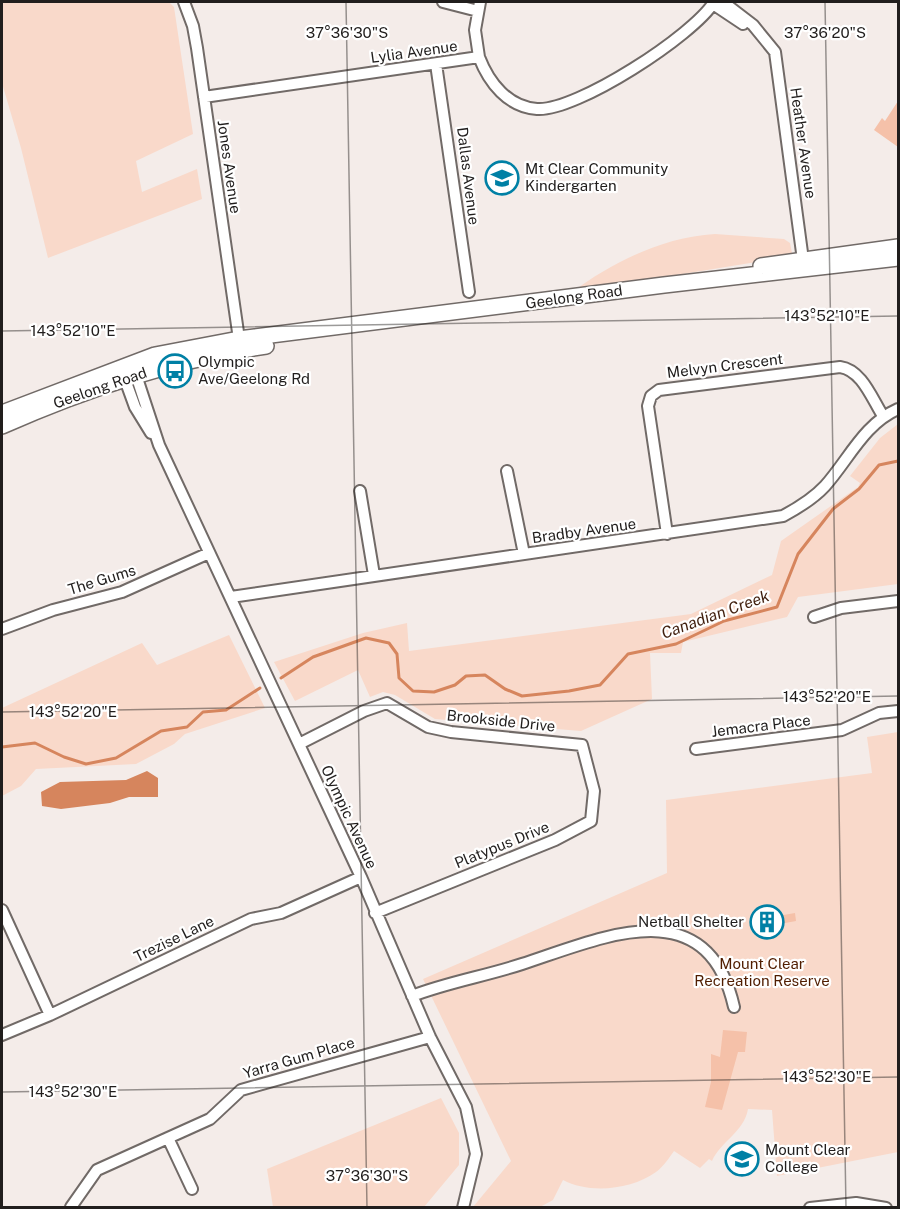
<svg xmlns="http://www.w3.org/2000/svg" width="900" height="1209" viewBox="0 0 900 1209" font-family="'Public Sans',sans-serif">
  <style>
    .green { fill: #f9d9ca }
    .water { fill: #d6855d }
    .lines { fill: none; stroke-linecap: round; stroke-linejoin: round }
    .stream { stroke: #d6855d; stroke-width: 3 }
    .building { fill: #f5c1a9 }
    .minor-casing { stroke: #716a67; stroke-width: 14 }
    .secondary-casing { stroke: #716a67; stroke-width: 18 }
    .minor { stroke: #fff; stroke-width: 10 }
    .secondary { stroke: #fff; stroke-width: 15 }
    .ticks { fill: none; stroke: #211e1d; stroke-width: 1.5; stroke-opacity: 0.45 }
    .labels { text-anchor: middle; stroke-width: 4.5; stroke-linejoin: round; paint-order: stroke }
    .street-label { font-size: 15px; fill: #211e1d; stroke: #fff }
    .poi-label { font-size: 15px; fill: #211e1d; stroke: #fff; text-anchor: start }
    .park-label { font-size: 15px; fill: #501d00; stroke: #fff }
    .water-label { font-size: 16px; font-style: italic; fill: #401f0e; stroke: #fff }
    .ticks-label { font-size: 15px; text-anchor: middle; fill: #211e1d; stroke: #fff; stroke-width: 4.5; stroke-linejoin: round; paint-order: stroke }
  </style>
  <rect width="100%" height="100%" fill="#f4ece9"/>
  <path class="green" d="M2,2H169L174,7L193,134L136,161L142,192L197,169L202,199L48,258L21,148L2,83Z
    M715,234L784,239L790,243L792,253L787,257L572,292C613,262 663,237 715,234Z
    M898,424V584L798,597L787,617L683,642L681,653H650L652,699L581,731L435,719L395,695L383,692L370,697L358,670L295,701L274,662L363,633L407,623L409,651L691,614L772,575L781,541L858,487L860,483L850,476L880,438Z
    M229,635L265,708L185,734L174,744L136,764L36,769L21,786L2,796V708L142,643L157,665Z
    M898,732V1152L777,1176L772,1110L748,1109C744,1132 721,1141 712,1161L709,1159L700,1168L674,1151C669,1158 663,1167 656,1172C631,1190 589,1194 563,1180L553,1200L540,1207H473L511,1161L423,979L667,873L666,800L872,773L867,737Z
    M441,1098L459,1133V1165L424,1207H273L267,1169Z"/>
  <path class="water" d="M147,771L158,778V797H129L110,803L61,809L42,806L41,792L60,782L126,780Z"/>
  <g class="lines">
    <path class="stream" d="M281,678L313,657L366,638L389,643L397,654L399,678L413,691L434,692L455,685L466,676L485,675L505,689L522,696L569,691L600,685L628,654L676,644L724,621L777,607L798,554L833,509L859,489L879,465L898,461
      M2,747L35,743L64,757L86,764L116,758L161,731L187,727L203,712L226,710L260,688"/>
  </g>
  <path class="building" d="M898,101V147L874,130L882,118L885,121Z
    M795,913L796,921L752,929L750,921Z
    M723,1030L747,1032L745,1052H738L722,1110L705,1107L711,1082V1054L720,1057Z"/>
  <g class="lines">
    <g class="minor-casing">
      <path id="minor" d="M184,2L193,26L197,48L239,339
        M443,2L478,11
        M723,2L753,25L775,52L803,260
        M713,4L743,24
        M479,57L475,30L480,2
        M436,64L469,292
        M204,97L479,57C489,83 508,107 537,109C576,112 694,35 714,2
        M134,369L159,445L361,877L430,1037L466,1107L476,1154L463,1208
        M123,374L135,407L151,433
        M507,471L524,554
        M360,491L374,575
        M667,534L648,406L651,396L659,390L840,367C862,370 872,399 883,416
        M231,597L783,516C798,508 813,499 825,486C849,459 864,424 898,409
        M814,617L841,608L898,601
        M2,629L53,610L122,592L209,553
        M299,744L364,711L387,703L428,727L451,732L582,745L594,791L591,821L555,840L375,913
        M696,749L842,730L879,713L898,711
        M2,910L50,1015
        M412,996C448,982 486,976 522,964C602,938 707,888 734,1007
        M2,1035L50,1015L251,919L281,913L361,877
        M168,1138L192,1189
        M71,1207L97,1170L210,1119L241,1090L430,1037
        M810,1208L856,1203L886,1208"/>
    </g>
    <g class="secondary-casing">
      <path id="secondary" d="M761,266L898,247
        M2,413L155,355L239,339L664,285L898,258
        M2,426C87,388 172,360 266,346"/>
    </g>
    <use href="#minor" class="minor"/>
    <use href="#secondary" class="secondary"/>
  </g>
  <path class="ticks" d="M346,2L367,1208M825,2L846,1208M2,331L898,316M2,712L898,696M2,1092L898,1077"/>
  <defs>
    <g id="school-ring" transform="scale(1.725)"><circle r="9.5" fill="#fff" stroke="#0080a5" stroke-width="1.5"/><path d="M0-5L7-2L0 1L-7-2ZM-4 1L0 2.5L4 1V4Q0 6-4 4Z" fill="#0080a5"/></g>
    <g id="bus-ring" transform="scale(1.725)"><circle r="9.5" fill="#fff" stroke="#0080a5" stroke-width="1.5"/><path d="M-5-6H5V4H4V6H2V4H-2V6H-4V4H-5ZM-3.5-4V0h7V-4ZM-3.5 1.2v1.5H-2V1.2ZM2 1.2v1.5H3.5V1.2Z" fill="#0080a5"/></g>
    <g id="building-ring" transform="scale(1.725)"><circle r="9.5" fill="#fff" stroke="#0080a5" stroke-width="1.5"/><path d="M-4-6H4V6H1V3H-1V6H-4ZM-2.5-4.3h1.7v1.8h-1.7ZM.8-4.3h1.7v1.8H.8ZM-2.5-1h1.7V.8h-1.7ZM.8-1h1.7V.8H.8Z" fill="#0080a5"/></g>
  </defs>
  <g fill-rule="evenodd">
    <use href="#school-ring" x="502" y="178"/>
    <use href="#bus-ring" x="175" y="371"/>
    <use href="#building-ring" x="767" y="922"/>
    <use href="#school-ring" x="742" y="1159"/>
  </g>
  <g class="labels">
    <g class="street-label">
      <text transform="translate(414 52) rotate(-8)" y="5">Lylia Avenue</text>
      <text transform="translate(803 143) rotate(82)" y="5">Heather Avenue</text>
      <text transform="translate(229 167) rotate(82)" y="5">Jones Avenue</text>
      <text transform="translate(468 176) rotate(83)" y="5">Dallas Avenue</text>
      <text transform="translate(574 297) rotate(-8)" y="5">Geelong Road</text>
      <text transform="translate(725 366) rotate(-7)" y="5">Melvyn Crescent</text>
      <text transform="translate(100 388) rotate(-19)" y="5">Geelong Road</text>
      <text transform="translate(584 531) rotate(-8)" y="5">Bradby Avenue</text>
      <text transform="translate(102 580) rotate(-17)" y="5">The Gums</text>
      <text transform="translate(501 721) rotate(6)" y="5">Brookside Drive</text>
      <text transform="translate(761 726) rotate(-7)" y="5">Jemacra Place</text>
      <text transform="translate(349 817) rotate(65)" y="5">Olympic Avenue</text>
      <text transform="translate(502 845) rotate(-22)" y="5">Platypus Drive</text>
      <text transform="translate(174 939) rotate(-26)" y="5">Trezise Lane</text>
      <text transform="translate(299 1058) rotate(-16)" y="5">Yarra Gum Place</text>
    </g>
    <g class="poi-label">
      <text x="525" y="174">Mt Clear Community<tspan x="525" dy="17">Kindergarten</tspan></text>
      <text x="198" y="367">Olympic<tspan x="198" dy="17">Ave/Geelong Rd</tspan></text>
      <text x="744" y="927" text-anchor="end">Netball Shelter</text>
      <text x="765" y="1155">Mount Clear<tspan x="765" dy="17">College</tspan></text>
    </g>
    <g class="park-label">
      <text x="762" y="969">Mount Clear<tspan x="762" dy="17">Recreation Reserve</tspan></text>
    </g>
    <g class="water-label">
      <text transform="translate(715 614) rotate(-20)" y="6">Canadian Creek</text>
    </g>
  </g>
  <g class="ticks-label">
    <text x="347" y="38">37°36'30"S</text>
    <text x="825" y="38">37°36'20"S</text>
    <text x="827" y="321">143°52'10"E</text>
    <text x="73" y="336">143°52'10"E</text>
    <text x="827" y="702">143°52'20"E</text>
    <text x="73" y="717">143°52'20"E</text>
    <text x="827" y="1082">143°52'30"E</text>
    <text x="73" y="1097">143°52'30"E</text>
    <text x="367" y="1181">37°36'30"S</text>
  </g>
  <rect width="900" height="1209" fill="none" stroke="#211e1d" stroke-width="6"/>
</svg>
